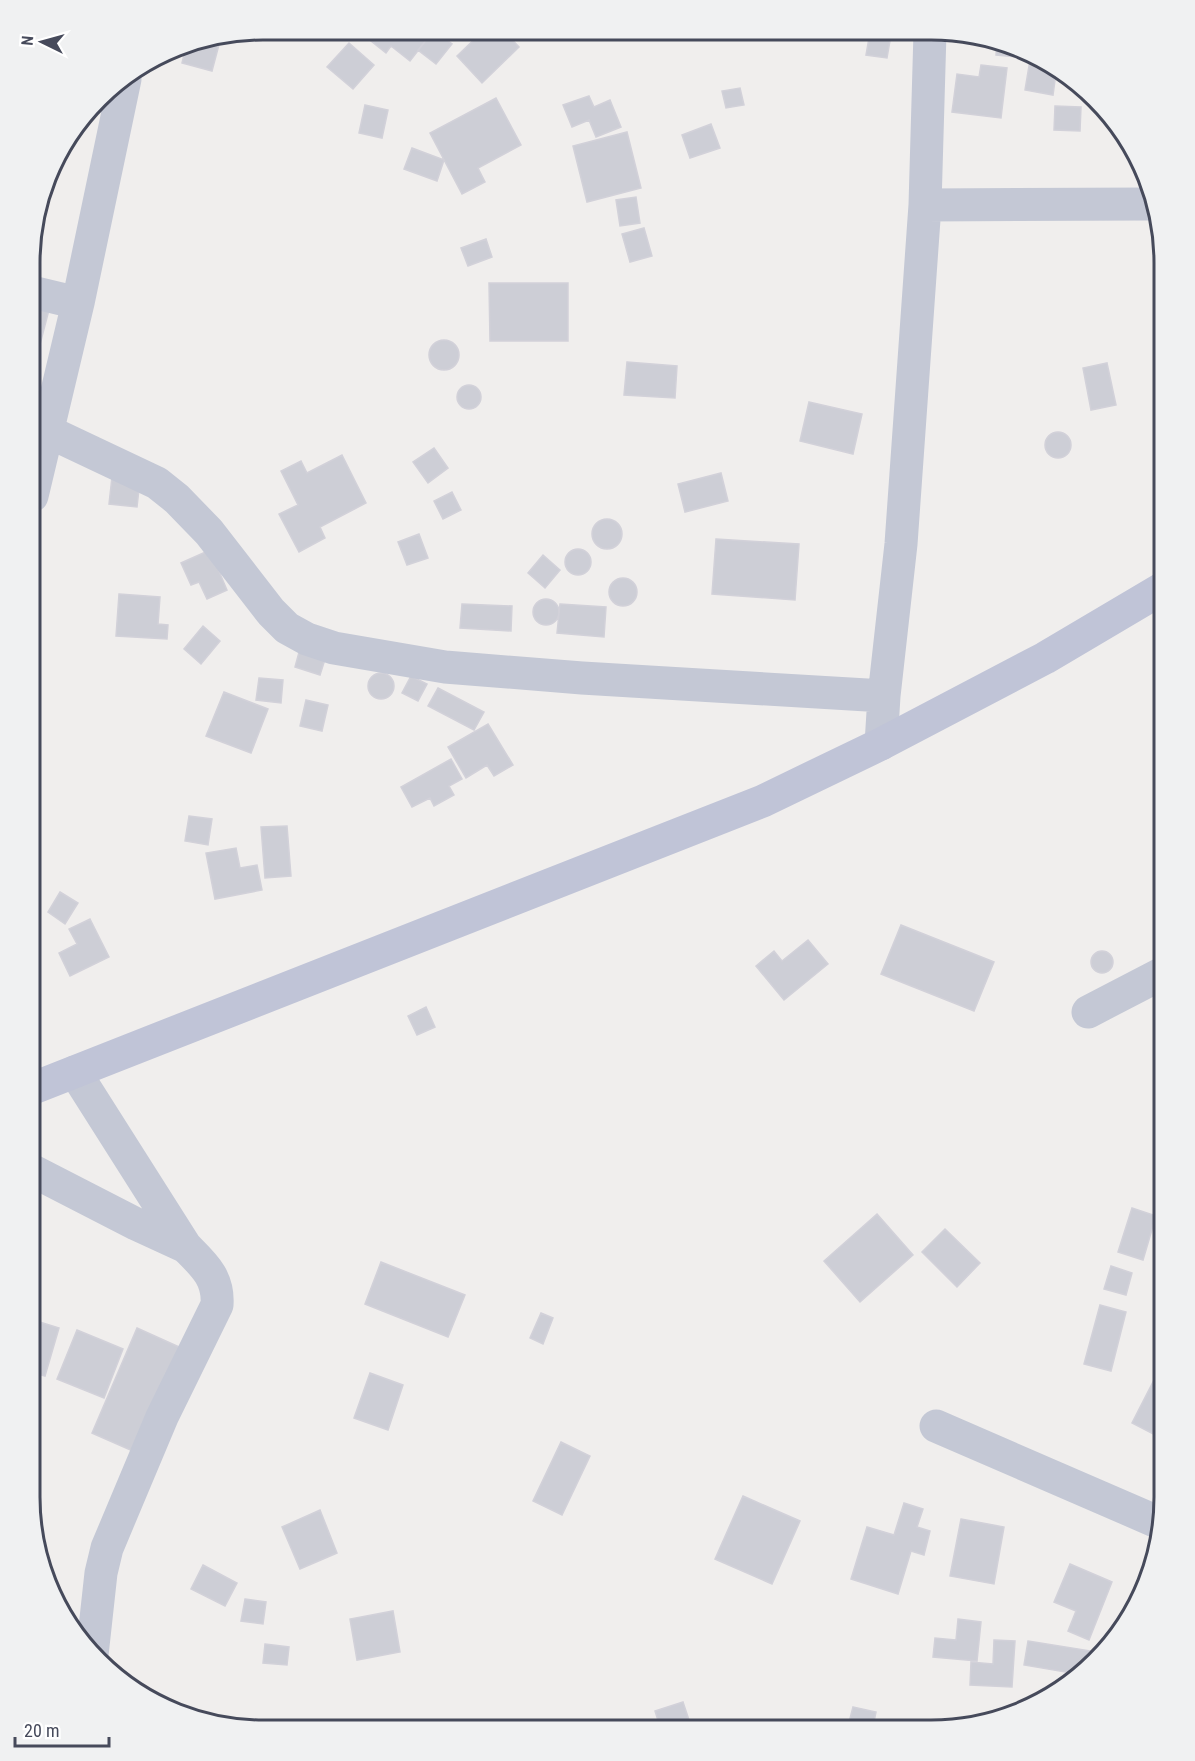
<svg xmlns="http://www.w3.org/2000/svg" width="1195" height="1761" viewBox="0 0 1195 1761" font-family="'Roboto Condensed',sans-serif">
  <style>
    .building { fill: #cdced6; stroke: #d2d1d9; stroke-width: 1.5 }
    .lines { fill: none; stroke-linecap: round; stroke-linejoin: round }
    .street { stroke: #c4c8d5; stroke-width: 33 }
    .secondary { stroke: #c0c4d7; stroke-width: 33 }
    .rim { fill: none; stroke: #464a5b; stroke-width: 3 }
  </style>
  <rect width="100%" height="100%" fill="#f0eeed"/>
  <path class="building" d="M434,30L410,61L391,46L386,53L366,37L370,30Z
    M434,30L452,44L436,64L418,50Z
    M483,31H504L519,47L482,83L457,56Z
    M870,32L891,35L887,58L866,55Z
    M221,37L212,71L182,63L187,43Z
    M997,41L1018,47V57L996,55Z
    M349,43L374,65L353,89L327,67Z
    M1031,54L1049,64L1048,72L1056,73L1053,95L1025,90Z
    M981,65L1007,68L1001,118L952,112L957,74L979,77Z
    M740,88L744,105L726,108L722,91Z
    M589,96L594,107L610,100L621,127L596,137L589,120L572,127L563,105Z
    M496,98L521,145L478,168L485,182L462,194L430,133Z
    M365,105L388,110L382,138L359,133Z
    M1055,106L1081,107L1080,131L1054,130Z
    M711,124L720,148L690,158L682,135Z
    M627,132L641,188L587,202L573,146Z
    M412,148L444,160L437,181L404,169Z
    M636,197L640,223L620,226L616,200Z
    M644,228L652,256L630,262L622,234Z
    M486,239L492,257L468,266L461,248Z
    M489,283H568V341H490Z
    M1165,285V310L1160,286Z
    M32,301L50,306L37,356L32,355Z
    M429 355a15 15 0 1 1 30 0a15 15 0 1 1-30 0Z
    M627,362L677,366L675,398L624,395Z
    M1107,363L1116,405L1091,410L1083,368Z
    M457 397a12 12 0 1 1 24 0a12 12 0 1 1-24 0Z
    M809,402L862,414L853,454L800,441Z
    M1045 445a13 13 0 1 1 26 0a13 13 0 1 1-26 0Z
    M434,448L448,468L428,483L413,462Z
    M342,455L366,503L320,527L325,538L299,552L279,514L298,505L281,471L301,461L307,473Z
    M721,473L728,501L685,512L678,484Z
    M112,477L140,480L137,507L109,504Z
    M452,492L461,510L443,519L434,501Z
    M592 534a15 15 0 1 1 30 0a15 15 0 1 1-30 0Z
    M419,534L428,558L407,565L398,542Z
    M716,539L799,544L795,600L712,594Z
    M565 562a13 13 0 1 1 26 0a13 13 0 1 1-26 0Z
    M210,550L227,590L207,599L199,582L191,585L181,563Z
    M543,555L560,570L545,588L528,573Z
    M609 592a14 14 0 1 1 28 0a14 14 0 1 1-28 0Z
    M119,594L160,597L158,624L168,625L167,639L116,636Z
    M533 612a13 13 0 1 1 26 0a13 13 0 1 1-26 0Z
    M462,604L512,606L511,631L460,628Z
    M560,604L606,607L604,637L557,633Z
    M203,626L220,641L201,664L184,649Z
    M301,645L327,653L320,675L295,667Z
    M368 686a13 13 0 1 1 26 0a13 13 0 1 1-26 0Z
    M411,676L427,684L418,701L402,693Z
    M259,678L283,680L281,703L256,700Z
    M438,688L484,712L474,730L428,706Z
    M224,692L268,709L251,753L206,736Z
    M306,700L328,705L322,731L300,726Z
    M488,724L513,765L494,776L487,765L466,778L448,747Z
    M451,759L462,779L449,786L454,795L434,806L430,798L412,807L401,787Z
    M189,816L212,819L208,845L185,841Z
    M287,826L291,876L265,878L261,827Z
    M236,848L240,868L257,865L262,890L215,899L206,853Z
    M60,892L78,903L65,924L48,912Z
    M90,919L109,957L70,976L59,953L77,944L69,929Z
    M901,925L994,962L974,1011L881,974Z
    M808,940L828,964L784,1000L756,966L774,951L782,961Z
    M1091 962a11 11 0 1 1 22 0a11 11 0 1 1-22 0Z
    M34,958L37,989L31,990V959Z
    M426,1007L435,1027L417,1035L408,1016Z
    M1132,1208L1156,1216L1143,1260L1118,1252Z
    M877,1214L913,1255L860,1302L824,1261Z
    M945,1229L980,1263L957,1287L922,1252Z
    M381,1262L465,1295L448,1337L365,1304Z
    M1111,1266L1132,1273L1126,1295L1104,1289Z
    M1100,1305L1126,1312L1111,1371L1084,1364Z
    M541,1313L553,1318L543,1344L530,1338Z
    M30,1319L59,1328L45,1376L30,1372Z
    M137,1328L179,1347L135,1452L92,1433Z
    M77,1330L123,1349L104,1398L57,1379Z
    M370,1373L403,1385L388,1430L354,1418Z
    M1155,1378L1165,1383V1440L1132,1423Z
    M561,1442L590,1456L562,1515L533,1501Z
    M743,1496L800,1521L772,1584L715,1559Z
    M904,1503L923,1509L917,1527L930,1531L924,1555L911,1551L898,1594L851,1579L867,1527L894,1535Z
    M320,1510L337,1553L300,1569L282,1527Z
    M961,1519L1004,1527L994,1584L950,1576Z
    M1070,1564L1112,1582L1089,1640L1068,1631L1076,1611L1054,1602Z
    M203,1565L237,1583L225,1606L191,1589Z
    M245,1599L266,1602L263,1624L241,1621Z
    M393,1611L400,1652L357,1660L350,1619Z
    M958,1619L981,1622L977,1661L933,1657L935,1638L956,1640Z
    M994,1640L1015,1641L1012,1687L970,1685L971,1662L993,1664Z
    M1028,1641L1091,1651L1087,1671L1083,1675L1024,1665Z
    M265,1644L289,1647L287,1665L263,1663Z
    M683,1702L691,1726L680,1730H661L655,1711Z
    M853,1707L876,1712L872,1731L847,1730Z"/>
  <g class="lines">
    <path class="street" d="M925,205L1151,204
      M32,292L78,303
      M47,431L157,483L177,499L209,532L271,612L287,628L307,639L334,648L445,667L582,678L884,696
      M32,496L78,303L125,79
      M881,744L884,696L901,544L925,205L930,32
      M1088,1012L1165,972
      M75,1072L186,1247C204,1265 219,1278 217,1305L162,1417L107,1548L101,1573L92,1655
      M31,1170L136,1224L186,1247
      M936,1426L1162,1524"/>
    <path class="secondary" d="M31,1089L763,801L881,744L1045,658L1165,587"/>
  </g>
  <path d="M0 0H1195V1761H0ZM263 40H931A223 223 0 0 1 1154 263V1497A223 223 0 0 1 931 1720H263A223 223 0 0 1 40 1497V263A223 223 0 0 1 263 40Z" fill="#f0f1f2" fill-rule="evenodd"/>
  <path class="rim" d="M263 40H931A223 223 0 0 1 1154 263V1497A223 223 0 0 1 931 1720H263A223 223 0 0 1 40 1497V263A223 223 0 0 1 263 40Z"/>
  <g transform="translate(42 42) rotate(275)" stroke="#ffffff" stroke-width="4.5" paint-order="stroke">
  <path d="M0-4.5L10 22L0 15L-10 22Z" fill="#464a5b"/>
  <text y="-9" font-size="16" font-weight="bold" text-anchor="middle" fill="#464a5b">N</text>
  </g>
  <path d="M15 1737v9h94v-9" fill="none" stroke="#464a5b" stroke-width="3"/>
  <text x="24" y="1737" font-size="18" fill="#464a5b" stroke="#ffffff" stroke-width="4.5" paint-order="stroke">20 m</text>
</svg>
